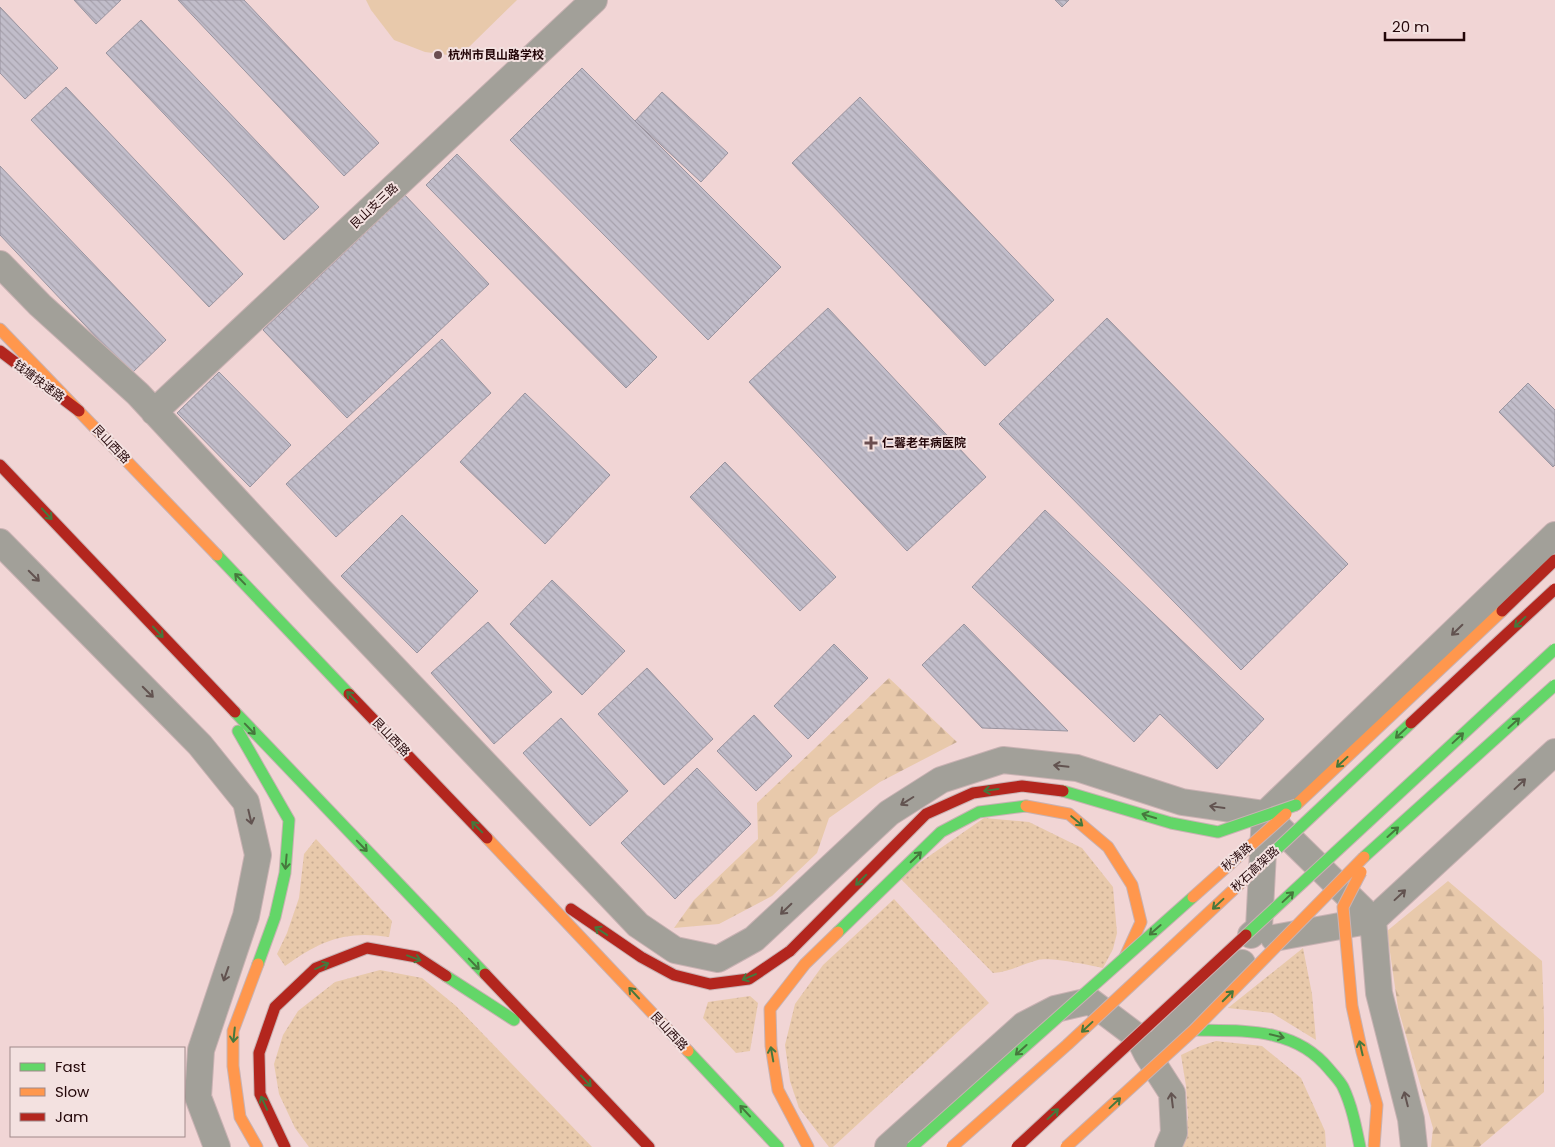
<svg xmlns="http://www.w3.org/2000/svg" width="1555" height="1147" viewBox="0 0 1555 1147" font-family="Poppins,'Noto Sans SC',sans-serif">
  <style>
    .grass { fill: url(#grass-dots) }
    .forest { fill: url(#forest-firs) }
    .park { fill: #e8c9ab }
    .building { fill: url(#building-back-hatch); stroke: #9a949f }
    .lines { fill: none; stroke-linecap: round; stroke-linejoin: round }
    .street-casing { stroke: #c9b2b3; stroke-width: 28 }
    .fast-casing { stroke: #c9b2b3; stroke-width: 13 }
    .slow-casing { stroke: #c9b2b3; stroke-width: 13 }
    .jam-casing { stroke: #c9b2b3; stroke-width: 13 }
    .street { stroke: #a2a099; stroke-width: 26 }
    .fast { stroke: #63d668; stroke-width: 11 }
    .slow { stroke: #ff974d; stroke-width: 11 }
    .jam { stroke: #b3261e; stroke-width: 11 }
    .fast-bridge-casing { stroke: #c9b2b3; stroke-width: 13; stroke-linecap: butt }
    .slow-bridge-casing { stroke: #c9b2b3; stroke-width: 13; stroke-linecap: butt }
    .jam-bridge-casing { stroke: #c9b2b3; stroke-width: 13; stroke-linecap: butt }
    .fast-bridge { stroke: #63d668; stroke-width: 11 }
    .slow-bridge { stroke: #ff974d; stroke-width: 11 }
    .jam-bridge { stroke: #b3261e; stroke-width: 11 }
    .oneway { stroke: #46783d }
    .oneway2 { stroke: #625350 }
    .poi-dot { fill: #6b4e50; stroke: #f3e1e0; stroke-width: 2 }
    .labels { text-anchor: middle; stroke-width: 4; stroke-linejoin: round; paint-order: stroke }
    .poi-label { font-size: 12px; font-weight: bold; fill: #230608; stroke: #f3e1e0; text-anchor: start }
    .street-label { font-size: 12px; fill: #230608; stroke: #f3e1e0 }
  </style>
  <defs>
    <pattern id="grass-dots" width="8" height="8" patternUnits="userSpaceOnUse" patternTransform="scale(1.25)"><rect width="8" height="8" fill="#e8c9ab"/><path d="M2 2h.1M6 6h.1" fill="none" stroke="#c7ab92" stroke-width="1.8" stroke-linecap="round"/></pattern>
    <pattern id="forest-firs" width="22" height="20" patternUnits="userSpaceOnUse" patternTransform="scale(1.25)"><rect width="22" height="20" fill="#e8c9ab"/><path d="M5 1l3.5 6h-7zM16 11l3.5 6h-7z" fill="#c7ab92"/></pattern>
    <pattern id="building-back-hatch" width="6" height="6" patternUnits="userSpaceOnUse" patternTransform="scale(1.25)"><rect width="6" height="6" fill="#c1bdca"/><path d="M-1 5l2 2M0 0l6 6M5-1l2 2" fill="none" stroke="#a6a1ac"/></pattern>
  </defs>
  <rect width="100%" height="100%" fill="#f1d5d5"/>
  <path class="grass" d="M984,818L1029,822L1082,848L1113,887L1117,933L1113,949L1103,968C1088,965 1051,957 1038,960C1022,964 1010,972 993,973L899,877Z
    M316,839L392,921L389,937C345,930 320,941 285,966L277,954L287,933L299,898L304,854Z
    M894,899L989,1003L833,1147H829L799,1108L790,1081L785,1045L795,1004L823,965Z
    M1303,948L1312,994L1316,1040L1272,1013L1228,1008Z
    M380,970L422,978L456,1006L592,1147H309L295,1128L279,1094L274,1064L283,1035L298,1011L335,982Z
    M750,996L758,1003L750,1051L736,1053L703,1018L708,1002Z
    M1216,1041L1262,1046L1301,1078L1325,1131L1326,1147H1177L1188,1119L1186,1086L1181,1055L1200,1046Z"/>
  <path class="forest" d="M889,678L957,742L880,782L829,818L817,853L772,896L719,924L674,928L694,900L758,839L757,803Z
    M1448,881L1542,961L1544,1019V1092L1479,1147H1431L1433,1128L1398,1008L1387,931Z"/>
  <path class="park" d="M366,0H517L468,48L448,55L425,52L394,40L371,10Z"/>
  <path class="building" d="M74,0H121L96,24Z
    M178,0H244L379,143L344,176Z
    M1055,0H1069L1062,7Z
    M0,7L58,68L25,99L0,73Z
    M141,20L319,207L284,240L106,53Z
    M582,68L781,267L708,340L510,140Z
    M66,87L243,274L209,307L31,120Z
    M662,92L728,153L701,182L635,121Z
    M860,97L1054,300L985,366L792,163Z
    M457,154L657,357L626,388L426,185Z
    M0,166L166,340L131,374L0,235Z
    M405,195L489,284L347,418L263,330Z
    M828,308L986,477L907,551L749,382Z
    M1107,318L1348,564L1241,670L999,424Z
    M442,339L491,393L336,537L286,484Z
    M219,372L291,445L250,487L177,413Z
    M1528,383L1555,410V465L1553,467L1499,412Z
    M525,393L610,475L545,544L460,462Z
    M725,462L836,577L800,611L690,497Z
    M1045,510L1264,719L1217,769L1160,714L1134,742L972,587Z
    M402,515L478,591L417,653L341,576Z
    M552,580L625,651L582,695L510,624Z
    M488,622L552,692L494,744L431,673Z
    M964,624L1068,731L982,728L922,665Z
    M834,644L868,678L808,739L774,706Z
    M647,668L713,739L664,785L598,714Z
    M754,715L792,756L756,791L717,751Z
    M561,718L628,791L590,826L523,753Z
    M697,768L751,824L675,899L621,843Z"/>
  <g class="lines">
    <g class="street-casing">
      <path id="street" d="M0,264L40,305L138,394L319,589L638,925L675,950L718,959L754,939L889,813L941,780L1003,760L1077,768L1182,802L1265,814L1373,920L1379,993L1411,1119L1414,1147
        M154,412L594,0
        M0,542L200,745L246,802L258,855L246,916L201,1050L198,1097L217,1147
        M1251,935L1259,928L1265,814L1555,535
        M1274,938L1373,920L1555,752
        M1147,1054L1242,963
        M888,1147L1024,1025L1055,1009L1090,1001L1139,1038L1147,1054L1172,1093L1174,1133L1168,1147"/>
    </g>
    <g class="fast-casing">
      <path id="fast" d="M217,555L349,694
        M235,712L485,974
        M238,731L289,820L285,873L275,917L258,964
        M838,932L941,832L979,812L1026,806
        M446,976L514,1020
        M1194,1030C1244,1031 1295,1027 1329,1069C1334,1075 1340,1081 1343,1087C1352,1106 1356,1127 1360,1147
        M688,1051L778,1147"/>
    </g>
    <g class="slow-casing">
      <path id="slow" d="M0,329L217,555
        M1296,805L1502,611
        M1026,806L1069,814L1108,847L1132,885L1141,922L1125,957
        M487,838L688,1051
        M257,1147L240,1117L233,1066V1031L258,964
        M808,1147L778,1090L771,1046L770,1009L805,964L838,932"/>
    </g>
    <g class="jam-casing">
      <path id="jam" d="M0,351L79,411
        M0,465L235,712
        M1502,611L1555,560
        M349,694L487,838
        M571,909L641,957L674,975L710,984L749,979L790,951
        M485,974L649,1147
        M285,1147L260,1094L259,1053L275,1007L316,968L367,948L417,957L446,976"/>
    </g>
    <use href="#street" class="street"/>
    <use href="#fast" class="fast"/>
    <use href="#slow" class="slow"/>
    <use href="#jam" class="jam"/>
    <g class="fast-bridge-casing">
      <path id="fast-bridge" d="M1063,791L1171,823L1218,832L1296,805
        M1364,857L1555,685
        M1262,863L1411,723
        M1246,935L1555,649
        M912,1147L1193,897"/>
    </g>
    <g class="slow-bridge-casing">
      <path id="slow-bridge" d="M1361,872L1343,907L1352,1006L1362,1052L1377,1105L1374,1147
        M1193,897L1286,814
        M952,1147L1067,1045L1262,863
        M1066,1147L1194,1030L1364,857"/>
    </g>
    <g class="jam-bridge-casing">
      <path id="jam-bridge" d="M1411,723L1555,589
        M790,951L926,814L973,793L1022,786L1063,791
        M1017,1147L1246,935"/>
    </g>
    <use href="#fast-bridge" class="fast-bridge"/>
    <use href="#slow-bridge" class="slow-bridge"/>
    <use href="#jam-bridge" class="jam-bridge"/>
  </g>
  <defs><path id="oneway-shaft" d="M-6 0H5M1.5-3L5.5 0L1.5 3" fill="none" stroke-width="1.6" stroke-linecap="round" stroke-linejoin="round" transform="scale(1.25)"/></defs>
  <g class="oneway">
    <use href="#oneway-shaft" transform="translate(47 514) rotate(47)"/>
    <use href="#oneway-shaft" transform="translate(240 579) rotate(-134)"/>
    <use href="#oneway-shaft" transform="translate(1520 622) rotate(137)"/>
    <use href="#oneway-shaft" transform="translate(158 632) rotate(47)"/>
    <use href="#oneway-shaft" transform="translate(352 697) rotate(-134)"/>
    <use href="#oneway-shaft" transform="translate(1514 723) rotate(-42)"/>
    <use href="#oneway-shaft" transform="translate(250 729) rotate(46)"/>
    <use href="#oneway-shaft" transform="translate(1401 733) rotate(137)"/>
    <use href="#oneway-shaft" transform="translate(1458 738) rotate(-43)"/>
    <use href="#oneway-shaft" transform="translate(1342 762) rotate(137)"/>
    <use href="#oneway-shaft" transform="translate(991 790) rotate(172)"/>
    <use href="#oneway-shaft" transform="translate(1149 816) rotate(-163)"/>
    <use href="#oneway-shaft" transform="translate(1077 821) rotate(40)"/>
    <use href="#oneway-shaft" transform="translate(477 827) rotate(-134)"/>
    <use href="#oneway-shaft" transform="translate(1393 832) rotate(-42)"/>
    <use href="#oneway-shaft" transform="translate(362 846) rotate(46)"/>
    <use href="#oneway-shaft" transform="translate(916 857) rotate(-44)"/>
    <use href="#oneway-shaft" transform="translate(286 862) rotate(95)"/>
    <use href="#oneway-shaft" transform="translate(861 880) rotate(135)"/>
    <use href="#oneway-shaft" transform="translate(1288 897) rotate(-43)"/>
    <use href="#oneway-shaft" transform="translate(1218 904) rotate(137)"/>
    <use href="#oneway-shaft" transform="translate(1155 930) rotate(139)"/>
    <use href="#oneway-shaft" transform="translate(601 931) rotate(-146)"/>
    <use href="#oneway-shaft" transform="translate(414 958) rotate(20)"/>
    <use href="#oneway-shaft" transform="translate(474 964) rotate(46)"/>
    <use href="#oneway-shaft" transform="translate(322 966) rotate(-24)"/>
    <use href="#oneway-shaft" transform="translate(749 977) rotate(157)"/>
    <use href="#oneway-shaft" transform="translate(634 993) rotate(-133)"/>
    <use href="#oneway-shaft" transform="translate(1228 996) rotate(-45)"/>
    <use href="#oneway-shaft" transform="translate(1087 1027) rotate(137)"/>
    <use href="#oneway-shaft" transform="translate(234 1035) rotate(96)"/>
    <use href="#oneway-shaft" transform="translate(1277 1036) rotate(14)"/>
    <use href="#oneway-shaft" transform="translate(1361 1048) rotate(-103)"/>
    <use href="#oneway-shaft" transform="translate(1021 1050) rotate(138)"/>
    <use href="#oneway-shaft" transform="translate(772 1054) rotate(-100)"/>
    <use href="#oneway-shaft" transform="translate(586 1081) rotate(47)"/>
    <use href="#oneway-shaft" transform="translate(264 1103) rotate(-114)"/>
    <use href="#oneway-shaft" transform="translate(1115 1103) rotate(-43)"/>
    <use href="#oneway-shaft" transform="translate(745 1111) rotate(-133)"/>
    <use href="#oneway-shaft" transform="translate(1053 1114) rotate(-43)"/>
  </g>
  <g class="oneway2">
    <use href="#oneway-shaft" transform="translate(34 576) rotate(45)"/>
    <use href="#oneway-shaft" transform="translate(1457 630) rotate(136)"/>
    <use href="#oneway-shaft" transform="translate(148 692) rotate(45)"/>
    <use href="#oneway-shaft" transform="translate(1061 766) rotate(-174)"/>
    <use href="#oneway-shaft" transform="translate(1520 784) rotate(-43)"/>
    <use href="#oneway-shaft" transform="translate(907 801) rotate(148)"/>
    <use href="#oneway-shaft" transform="translate(1217 807) rotate(-172)"/>
    <use href="#oneway-shaft" transform="translate(250 817) rotate(77)"/>
    <use href="#oneway-shaft" transform="translate(1400 895) rotate(-43)"/>
    <use href="#oneway-shaft" transform="translate(786 909) rotate(136)"/>
    <use href="#oneway-shaft" transform="translate(226 974) rotate(109)"/>
    <use href="#oneway-shaft" transform="translate(1406 1099) rotate(-104)"/>
    <use href="#oneway-shaft" transform="translate(1172 1100) rotate(-97)"/>
  </g>
  <g class="poi-dot">
    <circle cx="438" cy="55" r="5"/>
    <path d="M868.5 435.5h5v5h5v5h-5v5h-5v-5h-5v-5h5z"/>
  </g>
  <g class="labels">
    <g class="poi-label">
      <text x="448" y="59">杭州市艮山路学校</text>
      <text x="882" y="447">仁馨老年病医院</text>
    </g>
    <g class="street-label">
      <text transform="translate(374 206) rotate(-43)" y="4">艮山支三路</text>
      <text transform="translate(39 381) rotate(37)" y="4">钱塘快速路</text>
      <text transform="translate(111 444) rotate(46)" y="4">艮山西路</text>
      <text transform="translate(391 737) rotate(46)" y="4">艮山西路</text>
      <text transform="translate(1237 857) rotate(-41)" y="4">秋涛路</text>
      <text transform="translate(1255 869) rotate(-43)" y="4">秋石高架路</text>
      <text transform="translate(669 1031) rotate(47)" y="4">艮山西路</text>
    </g>
  </g>
  <rect x="10" y="1047" width="175" height="90" fill="#f3e1e0" stroke="#a0898a"/>
  <rect x="20" y="1063" width="25" height="8" fill="#63d668" stroke="#a0898a"/>
  <text x="55" y="1072" font-size="15" fill="#230608">Fast</text>
  <rect x="20" y="1088" width="25" height="8" fill="#ff974d" stroke="#a0898a"/>
  <text x="55" y="1097" font-size="15" fill="#230608">Slow</text>
  <rect x="20" y="1113" width="25" height="8" fill="#b3261e" stroke="#a0898a"/>
  <text x="55" y="1122" font-size="15" fill="#230608">Jam</text>
  <path d="M1385 32v8h79v-8" fill="none" stroke="#230608" stroke-width="2.5"/>
  <text x="1392" y="32" font-size="15" fill="#230608" stroke="#f3e1e0" stroke-width="4" paint-order="stroke">20 m</text>
</svg>
